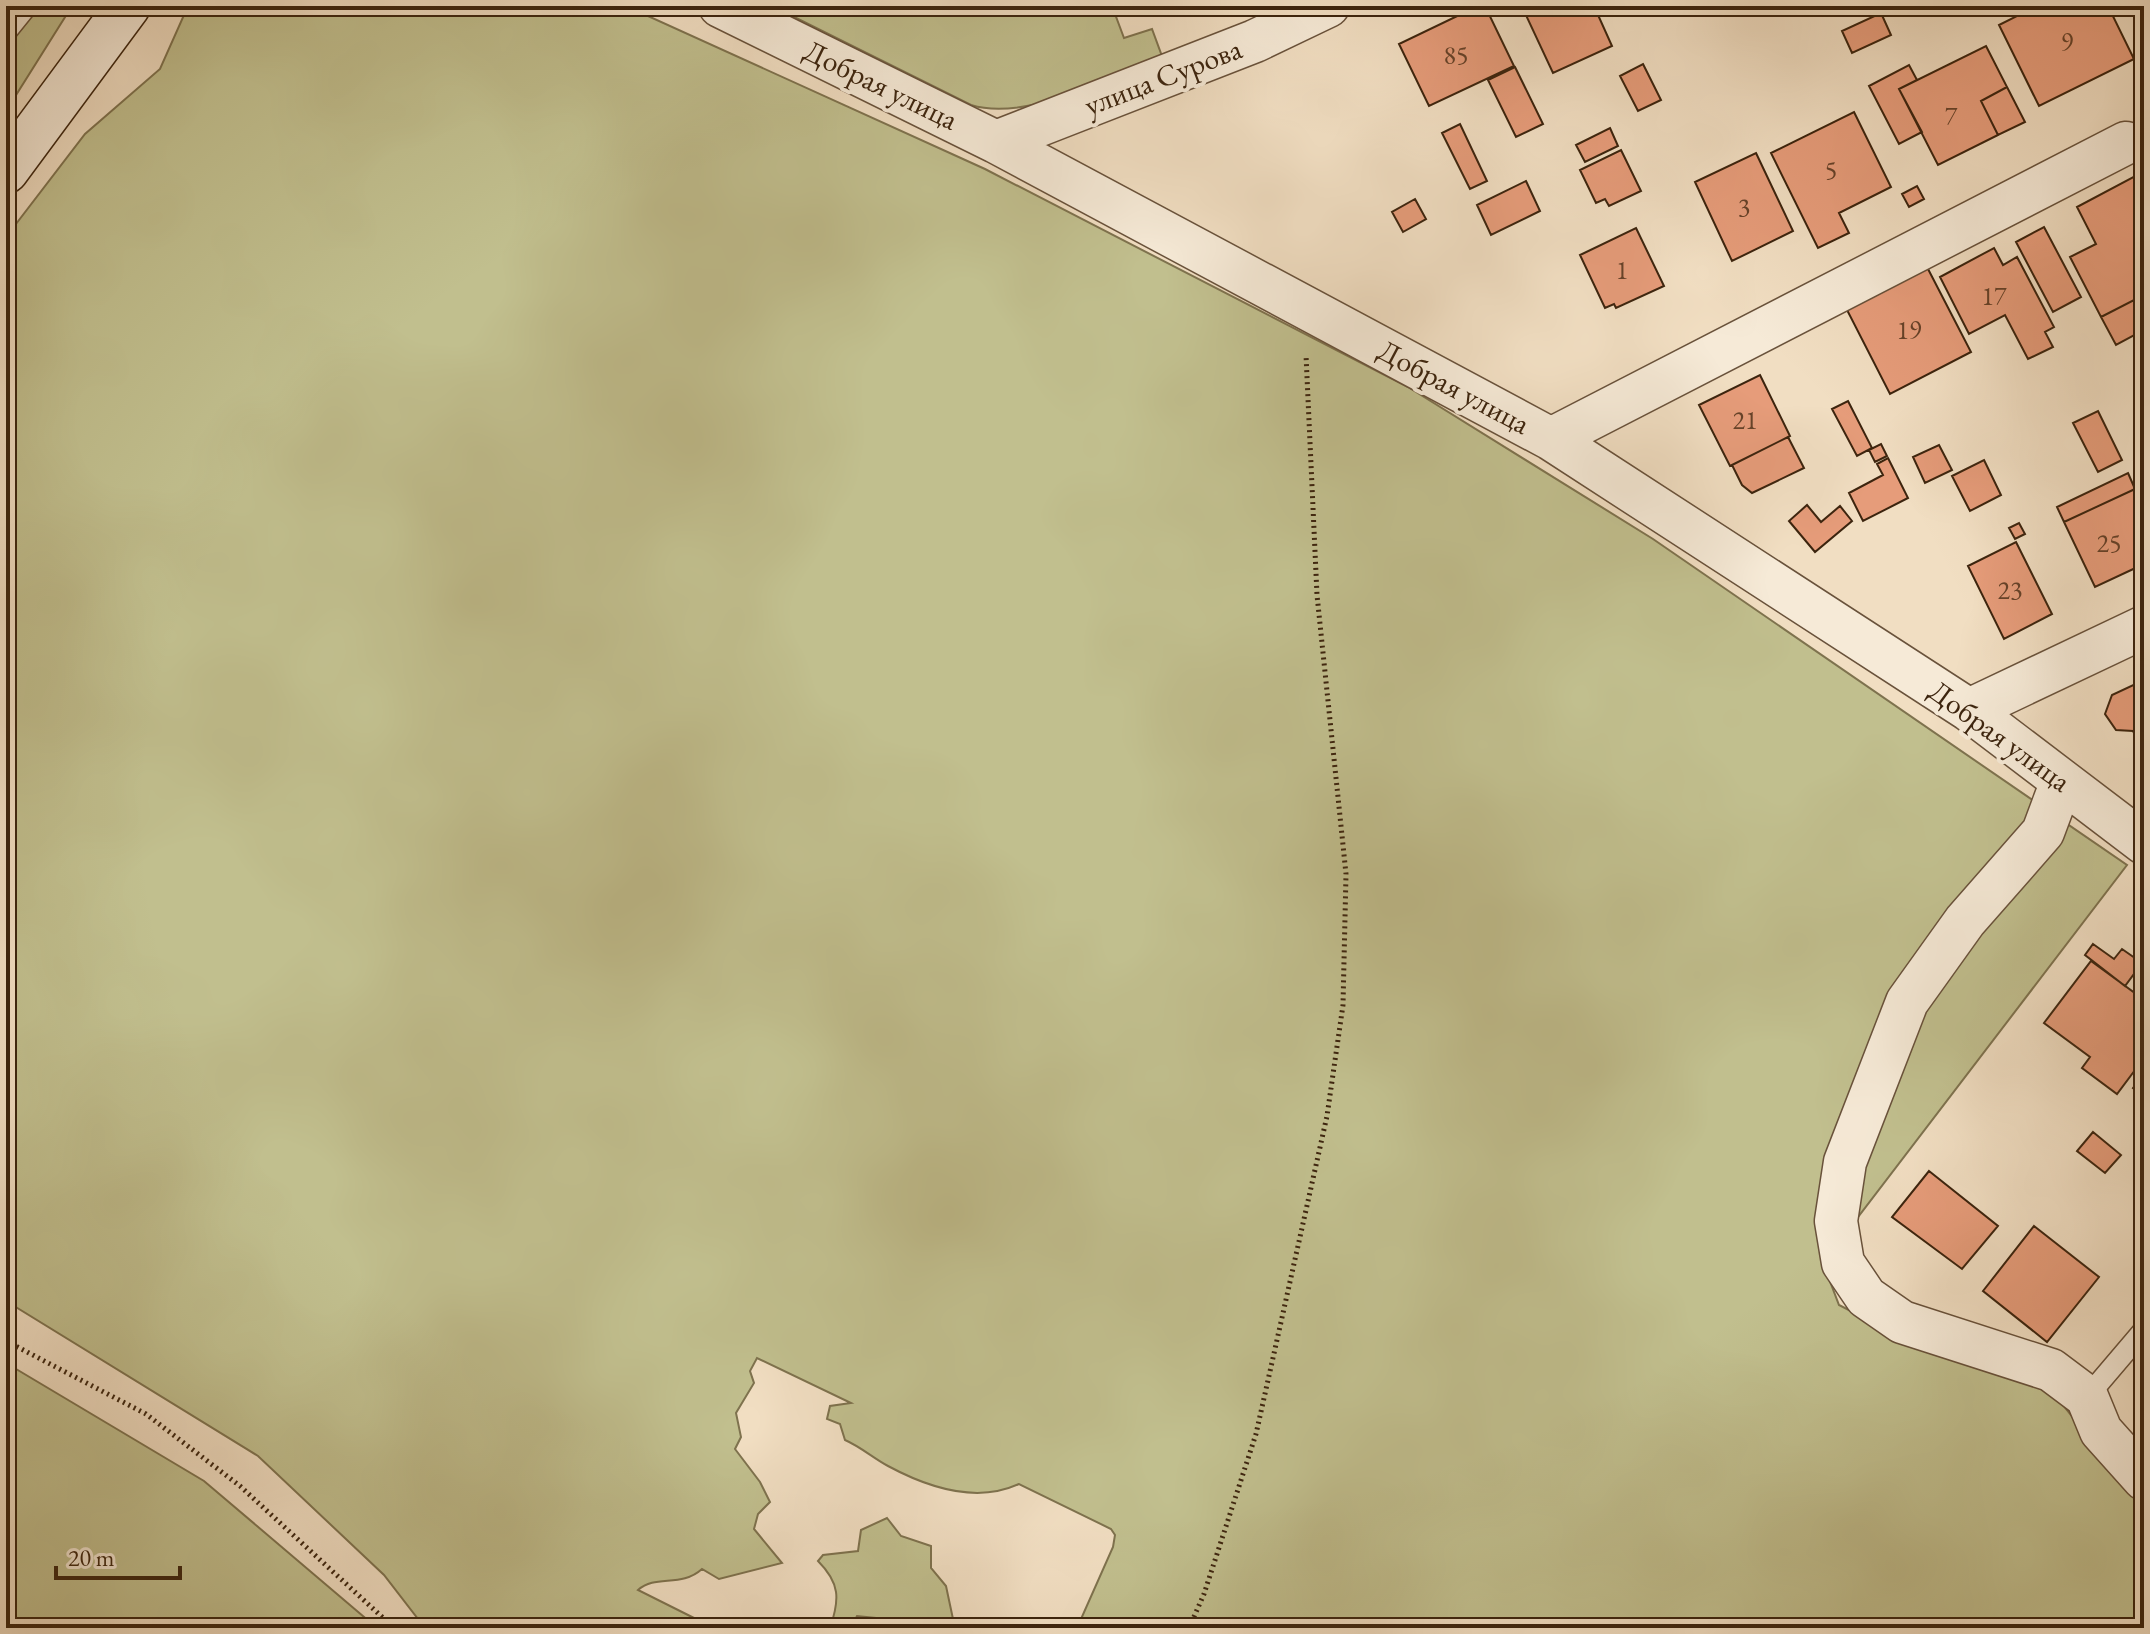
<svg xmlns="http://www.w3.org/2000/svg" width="2150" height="1634" viewBox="0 0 2150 1634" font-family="'EB Garamond',serif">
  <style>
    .green { fill: #c1bf8e; stroke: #7e724e; stroke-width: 2 }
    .building { fill: #e69c7a; stroke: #3c240e; stroke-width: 2 }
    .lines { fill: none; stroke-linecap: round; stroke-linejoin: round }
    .lane-casing { stroke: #69523b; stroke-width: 23 }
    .street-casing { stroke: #69523b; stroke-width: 45 }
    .secondary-casing { stroke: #3c240e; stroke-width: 47 }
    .path { stroke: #3c240e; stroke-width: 5; stroke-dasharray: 2 4; stroke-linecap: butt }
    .lane { stroke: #f6ead7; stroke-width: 20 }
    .street { stroke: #f6ead7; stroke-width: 42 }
    .secondary { stroke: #f6ead7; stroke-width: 44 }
    .labels { text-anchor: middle; stroke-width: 8; stroke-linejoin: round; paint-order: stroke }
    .number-label { font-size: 26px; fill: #664229 }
    .street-label { font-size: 30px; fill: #3c240e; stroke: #f6ead7 }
  </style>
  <rect width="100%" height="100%" fill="#f1dec2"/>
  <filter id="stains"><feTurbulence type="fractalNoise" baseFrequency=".0025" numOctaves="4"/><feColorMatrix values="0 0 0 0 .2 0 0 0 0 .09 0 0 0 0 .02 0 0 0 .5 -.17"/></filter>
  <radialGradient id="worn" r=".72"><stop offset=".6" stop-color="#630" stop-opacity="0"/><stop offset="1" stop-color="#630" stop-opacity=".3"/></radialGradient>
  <path class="green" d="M6,6H72L6,111Z
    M188,6H626L985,169L1408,387L1653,539L2127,865L1823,1263L1839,1305L1903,1338L2043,1380L2144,1507V1628H1077L1113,1547L1115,1535L1111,1529L1019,1484C976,1504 927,1487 888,1466C873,1458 861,1447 845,1440L840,1424L827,1419L830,1406L851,1403L757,1358L750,1371L754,1383L736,1413L741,1437L735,1449L760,1482L770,1502L758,1514L754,1529L782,1563L719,1579L702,1569C681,1588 656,1574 638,1590L714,1628H425L384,1575L258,1456L6,1301V237L85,134L160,69Z
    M772,6H1112L1124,38L1152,29L1163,59C1109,78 1026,122 971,105Z
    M6,1363L204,1481L377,1628H6Z
    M887,1518L901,1536L931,1546V1568L946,1586L953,1619L950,1628H895L876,1618L857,1616L851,1628H830C840,1599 840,1583 818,1561L823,1555L858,1551L861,1530Z"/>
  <path class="building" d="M1478,6H1485L1514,66L1429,106L1399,44Z
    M1534,6H1594L1612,46L1553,73L1524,11Z
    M2037,6H2108L2134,59L2039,106L1999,25Z
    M1881,13L1891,35L1852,53L1842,31Z
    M1986,46L2007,87L1981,101L1998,135L1938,165L1899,89Z
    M1643,64L1661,100L1638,111L1620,76Z
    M1909,65L1917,80L1899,89L1922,132L1899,144L1869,86Z
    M1515,67L1543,124L1516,137L1488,80Z
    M2007,87L2025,122L1998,135L1981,101Z
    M1854,112L1891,187L1839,213L1849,233L1818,248L1771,153Z
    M1460,124L1487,181L1470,189L1442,133Z
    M1610,128L1618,146L1585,162L1576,145Z
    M1621,150L1641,191L1609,206L1605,199L1596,203L1580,170Z
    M1756,153L1793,231L1732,261L1695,182Z
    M2139,174L2144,184V266L2141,267L2144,295L2101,317L2070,257L2096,244L2077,207Z
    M1526,181L1540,211L1491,235L1477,205Z
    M1917,186L1924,199L1909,207L1902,194Z
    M1415,199L1426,219L1403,232L1392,212Z
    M2044,227L2081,297L2053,312L2016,242Z
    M1636,228L1664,286L1616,308L1614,304L1605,308L1580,255Z
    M1994,248L2003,265L2017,257L2054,327L2045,332L2053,347L2028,359L2005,315L1969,334L1940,277Z
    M1927,267L1971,352L1890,394L1846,308Z
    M2134,300L2144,319V330L2116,345L2101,317Z
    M1760,375L1790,436L1730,466L1699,405Z
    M1848,401L1872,448L1857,456L1832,409Z
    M2098,411L2122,460L2098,472L2073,423Z
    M1788,437L1804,468L1752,493L1742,485L1732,465Z
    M1881,444L1887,456L1875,462L1869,450Z
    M1939,445L1952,470L1925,483L1913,457Z
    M1888,458L1908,498L1863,521L1849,493L1883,475L1877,464Z
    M1984,460L2001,495L1970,511L1952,476Z
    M2128,473L2135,489L2064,522L2057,507Z
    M2135,489L2144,507V564L2095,587L2064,522Z
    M1807,505L1821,522L1840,506L1852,521L1815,552L1789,521Z
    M2019,523L2025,534L2015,539L2009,528Z
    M2016,542L2052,614L2004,639L1968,566Z
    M2144,680V753L2133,731L2116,730L2105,714L2112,695Z
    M2093,944L2114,959L2122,949L2142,963L2125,986L2085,955Z
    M2091,961L2139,996L2144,989V1058L2117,1094L2082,1068L2090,1057L2044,1023Z
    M2144,1074V1097L2133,1088Z
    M2093,1132L2121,1155L2105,1173L2077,1151Z
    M1929,1171L1998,1226L1962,1269L1892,1217Z
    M2034,1226L2099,1277L2047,1342L1983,1291Z"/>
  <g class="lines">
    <g class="lane-casing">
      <path id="lane" d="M6,32L27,6
        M2087,1397L2144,1330"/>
    </g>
    <g class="street-casing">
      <path id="street" d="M720,6L996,142L1551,439L1969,710L2144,843
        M996,142L1255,41L1328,6
        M1551,439L2126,143
        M1969,710L2144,627
        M2062,781L2043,832L1965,921L1907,1002L1845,1162L1836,1221L1843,1263L1866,1297L1902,1322L2051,1370L2087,1397L2101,1431L2144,1479"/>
    </g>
    <g class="secondary-casing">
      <path id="secondary" d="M6,171L128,6"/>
    </g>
    <path class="path" d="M6,1341L146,1414L240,1486L394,1628
      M1189,1628L1204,1594L1256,1434L1327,1116L1343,1005L1346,874L1317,595L1306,355"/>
    <use href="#lane" class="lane"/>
    <use href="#street" class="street"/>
    <use href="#secondary" class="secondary"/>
  </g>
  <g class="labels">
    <g class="number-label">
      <text x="2067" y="51">9</text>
      <text x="1456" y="64">85</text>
      <text x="1951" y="125">7</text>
      <text x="1831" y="179">5</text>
      <text x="1744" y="216">3</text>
      <text x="1622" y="279">1</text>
      <text x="1994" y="305">17</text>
      <text x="1909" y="339">19</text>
      <text x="1745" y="429">21</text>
      <text x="2109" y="552">25</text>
      <text x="2010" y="599">23</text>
    </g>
    <g class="street-label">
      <text transform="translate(1163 77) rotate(-21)" y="10">улица Сурова</text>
      <text transform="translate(881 85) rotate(26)" y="10">Добрая улица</text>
      <text transform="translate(1454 387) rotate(28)" y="10">Добрая улица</text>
      <text transform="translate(2000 736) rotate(36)" y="10">Добрая улица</text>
    </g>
  </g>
  <rect width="2150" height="1634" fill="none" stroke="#f1dec2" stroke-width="32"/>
  <rect x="8" y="8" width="2134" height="1618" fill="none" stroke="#3c240e" stroke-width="4"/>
  <rect x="16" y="16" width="2118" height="1602" fill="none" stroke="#3c240e" stroke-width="2"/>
  <path d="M56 1566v12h124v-12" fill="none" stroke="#3c240e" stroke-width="4"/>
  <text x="68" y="1566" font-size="24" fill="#3c240e" stroke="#f6ead7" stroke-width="6" paint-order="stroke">20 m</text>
  <rect width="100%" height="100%" filter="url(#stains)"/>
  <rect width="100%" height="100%" fill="url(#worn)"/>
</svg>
